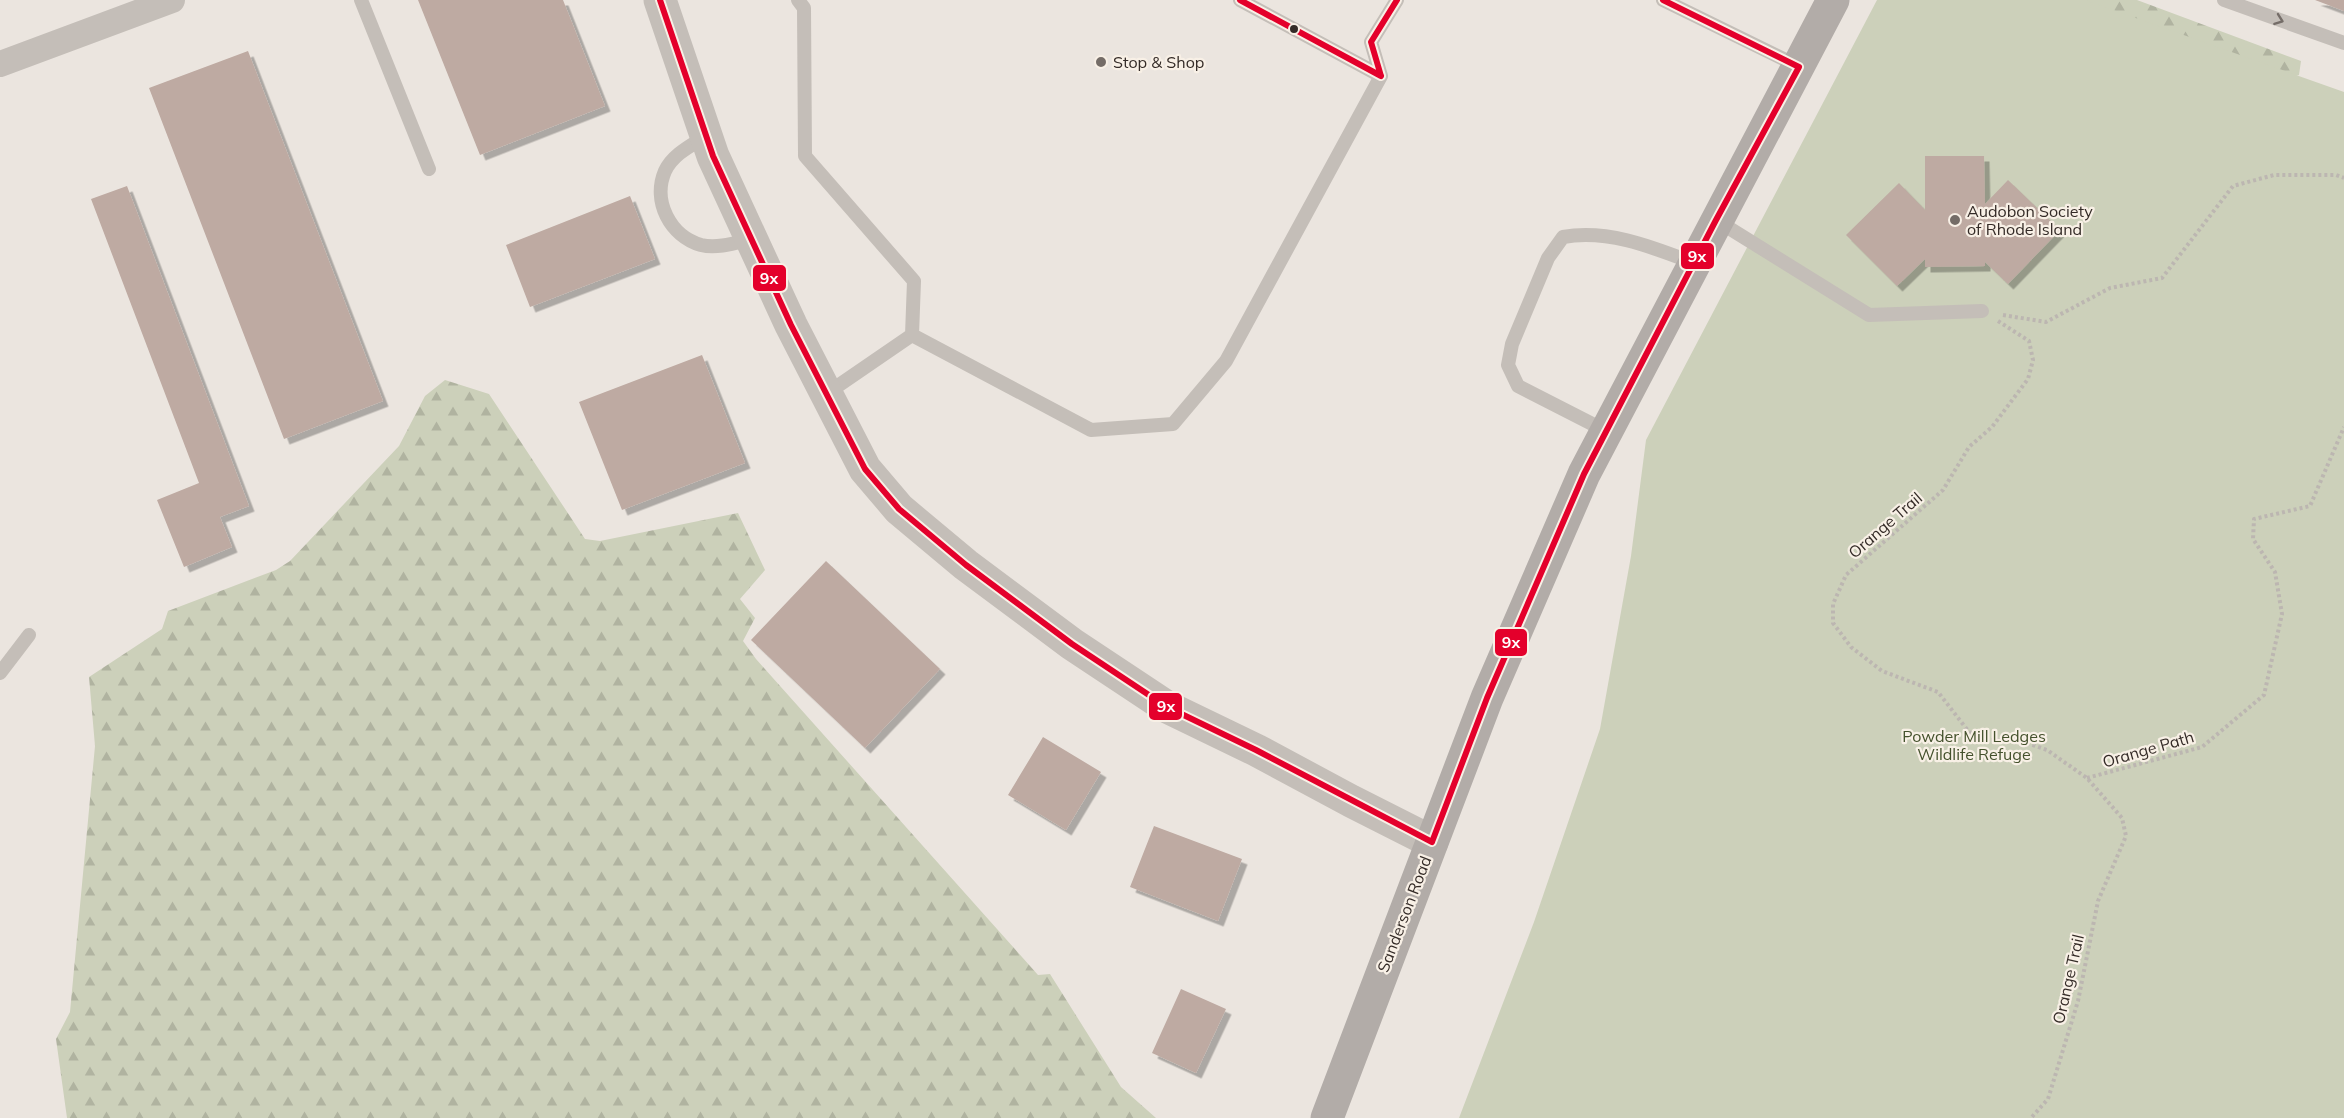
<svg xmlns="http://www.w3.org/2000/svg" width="2344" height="1118" viewBox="0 0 2344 1118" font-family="Mulish,sans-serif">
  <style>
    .forest { fill: url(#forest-firs) }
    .park { fill: #ccd0ba }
    .building { fill: #beaaa2; filter: url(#shadow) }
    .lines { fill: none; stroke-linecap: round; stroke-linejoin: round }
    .path { stroke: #bcb6b1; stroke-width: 4; stroke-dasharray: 3 3; stroke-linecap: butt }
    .service { stroke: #c4beb8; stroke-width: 14 }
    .minor { stroke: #c4beb8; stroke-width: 26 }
    .tertiary { stroke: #c4beb8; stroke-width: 33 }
    .primary { stroke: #b2aca8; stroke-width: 33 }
    .bus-1-casing { stroke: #f8f0e6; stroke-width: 10 }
    .bus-1 { stroke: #e4002b; stroke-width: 6 }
    .oneway { stroke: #756d68 }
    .bus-dot { fill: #342b27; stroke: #f8f0e6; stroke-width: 2 }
    .poi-dot { fill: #746c67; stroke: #f8f0e6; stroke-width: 2 }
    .labels { text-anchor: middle; stroke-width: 4.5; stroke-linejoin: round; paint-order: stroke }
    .poi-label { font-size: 16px; fill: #342b27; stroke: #f8f0e6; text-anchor: start }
    .street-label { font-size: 16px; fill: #342b27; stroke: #f8f0e6 }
    .park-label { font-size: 16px; fill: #44512c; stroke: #f8f0e6 }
    .line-badge { stroke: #f8f0e6; stroke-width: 2 }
    .badge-label { font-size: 16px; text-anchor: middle; font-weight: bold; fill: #fff }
  </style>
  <defs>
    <pattern id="forest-firs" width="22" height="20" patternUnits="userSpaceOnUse" patternTransform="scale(1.5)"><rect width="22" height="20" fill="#ccd0ba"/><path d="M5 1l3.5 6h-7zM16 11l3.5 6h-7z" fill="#b0b3a0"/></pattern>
    <filter id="shadow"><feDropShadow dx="5.5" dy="5.5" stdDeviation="0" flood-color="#0004"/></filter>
  </defs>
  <rect width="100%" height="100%" fill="#ebe5df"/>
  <path class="forest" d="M1982,0H2137L2301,61L2299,75L2231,97Z
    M445,380L489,394L585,539L600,541L738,513L765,570L740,599L755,618L743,641L756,659L1038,975L1050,974L1121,1087L1156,1118H67L56,1039L70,1012L95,746L89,677L162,629L168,611L276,570L290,561L399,446L425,396Z"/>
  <path class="park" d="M1877,0H2085L2344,92V1118H1459L1534,922L1600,729L1631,556L1646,440Z"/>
  <path class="building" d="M418,0H563L605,106L480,155Z
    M2315,0H2344V11Z
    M248,51L383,401L284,439L149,88Z
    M1925,156H1984L1985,204L2008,180L2060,230L2008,284L1985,262V266L1925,267V259L1897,286L1846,235L1899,183L1925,210Z
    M127,186L249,506L220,517L232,547L184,567L157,500L199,483L91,199Z
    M630,196L655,259L530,307L506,245Z
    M702,355L745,463L622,510L579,402Z
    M826,561L940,669L865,748L751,640Z
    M1043,737L1101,772L1066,830L1008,795Z
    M1154,826L1242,859L1218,921L1130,887Z
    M1181,989L1226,1009L1196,1073L1152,1053Z"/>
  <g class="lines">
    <path class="path" d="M2003,315L2046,322L2110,288L2162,278L2233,186L2274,175H2336L2344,178
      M1998,321L2029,341L2033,360L2028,379L1992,427L1969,447L1943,490L1846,575L1833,604V623L1851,647L1882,671L1938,692L1969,732L1987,740H2018L2047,750L2087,778L2122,818L2126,836L2098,901L2078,1001L2048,1099L2031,1118
      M2087,778L2202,747L2264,695L2282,614L2275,572L2253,539L2254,519L2310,506L2344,427"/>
    <path class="service" d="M361,0L429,169
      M798,0L804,8L805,156L914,281L912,335
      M1240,0L1381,76
      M1663,0L1798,66
      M2224,0L2344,43
      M706,136C692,145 673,154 665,171C652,201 670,236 701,245C717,249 735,243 751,239
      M1716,220L1869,315L1982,311
      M826,394L912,335L1091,430L1173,424L1226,361L1381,76L1371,42L1397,0
      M1606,431L1518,386L1508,365L1512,344L1548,258L1563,237C1608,229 1652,247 1694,263
      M0,673L29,635"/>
    <path class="minor" d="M0,64L172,0"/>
    <path class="tertiary" d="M660,0L713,156L791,325L865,469L899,509L966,565L1072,644L1167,707L1256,750L1351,801L1432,842"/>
    <path class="primary" d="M1327,1118L1487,698L1584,474L1833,0"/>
    <g class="bus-1-casing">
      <path id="bus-1" d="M660,0L713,156L791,325L865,469L899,509L966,565L1072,644L1167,707L1256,750L1432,842
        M1240,0L1381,76
        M1663,0L1799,67
        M1381,76L1371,42L1397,0
        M1432,842L1487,698L1584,474L1716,220L1799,67"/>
    </g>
    <use href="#bus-1" class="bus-1"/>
  </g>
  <defs><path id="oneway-chevron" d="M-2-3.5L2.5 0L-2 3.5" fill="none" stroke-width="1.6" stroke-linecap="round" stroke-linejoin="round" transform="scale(1.5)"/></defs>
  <use class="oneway" href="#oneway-chevron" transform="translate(2279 20) rotate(20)"/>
  <circle class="bus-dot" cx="1294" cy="29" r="5"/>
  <g class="poi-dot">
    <circle cx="1101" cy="62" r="6"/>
    <circle cx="1955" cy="220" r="6"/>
  </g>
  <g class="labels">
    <g class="poi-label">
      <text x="1113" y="68">Stop &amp; Shop</text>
      <text x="1967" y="217">Audobon Society<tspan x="1967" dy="18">of Rhode Island</tspan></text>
    </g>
    <g class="street-label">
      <text transform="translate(1885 525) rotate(-41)" y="6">Orange Trail</text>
      <text transform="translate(2148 749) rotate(-16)" y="6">Orange Path</text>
      <text transform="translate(1404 914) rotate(-69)" y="6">Sanderson Road</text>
      <text transform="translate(2068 979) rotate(-77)" y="6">Orange Trail</text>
    </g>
    <g class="park-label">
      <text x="1974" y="742">Powder Mill Ledges<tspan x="1974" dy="18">Wildlife Refuge</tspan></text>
    </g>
  </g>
  <g class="line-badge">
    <rect x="1680" y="242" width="35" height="28" rx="6" fill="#e4002b"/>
    <rect x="752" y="264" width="35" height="28" rx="6" fill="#e4002b"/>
    <rect x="1494" y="628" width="34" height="29" rx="6" fill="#e4002b"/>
    <rect x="1148" y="692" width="35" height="29" rx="6" fill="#e4002b"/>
  </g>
  <g class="badge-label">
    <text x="1697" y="262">9x</text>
    <text x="769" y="284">9x</text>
    <text x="1511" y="648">9x</text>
    <text x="1166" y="712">9x</text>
  </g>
</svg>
